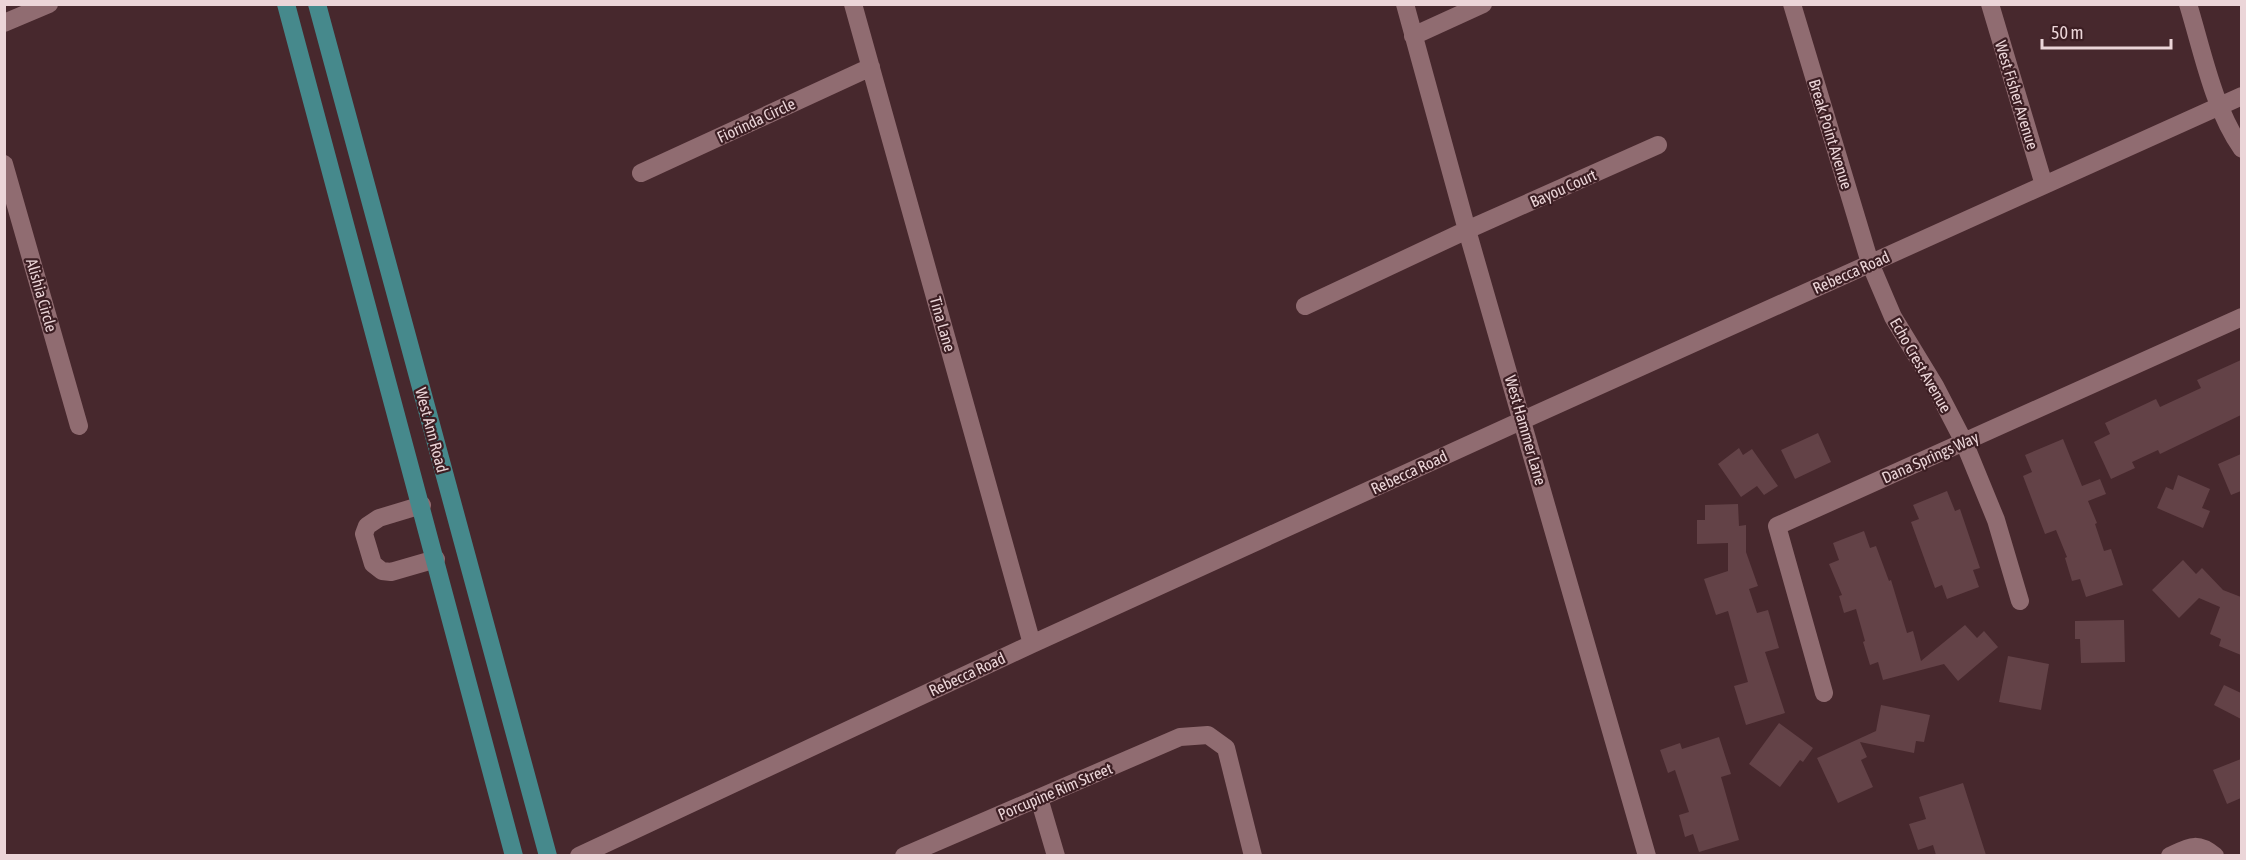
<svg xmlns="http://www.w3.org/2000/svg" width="2246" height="860" viewBox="0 0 2246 860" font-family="'Asap Condensed',sans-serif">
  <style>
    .building { fill: #634247 }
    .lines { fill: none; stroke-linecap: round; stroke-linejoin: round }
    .minor { stroke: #906c71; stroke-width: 18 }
    .major { stroke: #46898c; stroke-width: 18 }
    .labels { text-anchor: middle; stroke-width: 4.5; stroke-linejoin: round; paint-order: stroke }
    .street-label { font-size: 16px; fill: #ebd5d8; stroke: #3c1e23 }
  </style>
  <rect width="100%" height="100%" fill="#47282d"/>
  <path class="building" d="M2241,360V415L2160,454L2158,450L2132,462L2135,468L2111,479L2094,442L2110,434L2105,423L2156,399L2160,407L2201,388L2197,380Z
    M1818,433L1831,462L1795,479L1781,450Z
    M2063,439L2082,486L2100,479L2106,494L2088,501L2097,523L2095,524L2104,551L2111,549L2123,585L2086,597L2080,579L2072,581L2065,558L2067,557L2056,530L2045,534L2023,476L2032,472L2025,455Z
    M1739,448L1743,455L1752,449L1778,486L1764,495L1757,486L1741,497L1718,464Z
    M2241,454V491L2231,495L2218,464Z
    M2178,475L2210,489L2202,508L2210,511L2203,528L2157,508L2166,487L2173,490Z
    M1947,491L1955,511L1960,509L1980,568L1973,570L1979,587L1947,599L1942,585L1935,588L1911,522L1919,519L1913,505Z
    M1738,504L1739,526L1746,525V552L1758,586L1749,589L1757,613L1768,610L1779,648L1765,652L1785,713L1746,725L1734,686L1748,682L1728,611L1716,615L1704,579L1728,571V543L1697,544V520H1705V505Z
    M1864,531L1870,548L1876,546L1889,581L1891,580L1907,633L1913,631L1921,661L1965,625L1977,638L1984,631L1998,647L1958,681L1944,664L1883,680L1878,662L1870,665L1863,642L1865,641L1856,609L1844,613L1839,596L1842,595L1829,564L1839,560L1833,543Z
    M2183,560L2196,574L2202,568L2223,590L2241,597V655L2219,646L2221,639L2210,634L2220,607L2199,598L2179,618L2152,590Z
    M2124,620L2125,662L2081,663L2080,639H2075V621Z
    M2008,656L2049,664L2041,710L1999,702Z
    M2224,685L2241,693V719L2214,705Z
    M1881,705L1930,715L1924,742L1916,741L1914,753L1860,742L1867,757L1861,760L1873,787L1838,803L1817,758L1876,731Z
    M1779,723L1813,748L1803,762L1800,760L1780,787L1749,764Z
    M1719,737L1731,774L1721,777L1739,840L1699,852L1693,834L1685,837L1679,815L1689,812L1675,770L1668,773L1660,750L1680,743L1682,749Z
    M2241,759V798L2227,804L2213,770Z
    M1963,783L1986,855H1936L1933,845L1918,850L1909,824L1926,819L1919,797Z"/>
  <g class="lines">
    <path class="minor" d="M853,4L1032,644
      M1405,4L1467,230L1647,856
      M1792,4L1870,263L1893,317L1935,386L1964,442L1996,520L2020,601
      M1990,4L2044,185
      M2188,4C2203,53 2213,107 2242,149
      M4,23L49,4
      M1413,36L1483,4
      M4,164L79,426
      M641,173L871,67
      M1305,306L1467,230L1658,145
      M422,505L379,518L367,526L364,534L373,564L382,571L391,572L436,559
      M1824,693L1777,526L2242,317
      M1039,798L1056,856
      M579,856L1032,644L1523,420L2242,96
      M904,856L1180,737L1208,735L1226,748L1253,856
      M2170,856C2189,847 2197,841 2215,856"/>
    <path class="major" d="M286,4L514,856
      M317,4L548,856"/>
  </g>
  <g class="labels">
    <g class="street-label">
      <text transform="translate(2017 95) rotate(73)" y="6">West Fisher Avenue</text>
      <text transform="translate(756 120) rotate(-25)" y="6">Fiorinda Circle</text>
      <text transform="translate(1831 134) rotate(73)" y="6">Break Point Avenue</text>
      <text transform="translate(1563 188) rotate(-24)" y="6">Bayou Court</text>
      <text transform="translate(1851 272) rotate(-24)" y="6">Rebecca Road</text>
      <text transform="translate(42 295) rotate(74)" y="6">Alishia Circle</text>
      <text transform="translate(943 324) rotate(74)" y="6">Tina Lane</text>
      <text transform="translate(1921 365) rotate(60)" y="6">Echo Crest Avenue</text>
      <text transform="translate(432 430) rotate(75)" y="6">West Ann Road</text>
      <text transform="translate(1526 430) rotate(74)" y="6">West Hammer Lane</text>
      <text transform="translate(1930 457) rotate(-24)" y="6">Dana Springs Way</text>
      <text transform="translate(1409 472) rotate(-25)" y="6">Rebecca Road</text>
      <text transform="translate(967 674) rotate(-25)" y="6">Rebecca Road</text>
      <text transform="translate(1055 791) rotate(-23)" y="6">Porcupine Rim Street</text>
    </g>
  </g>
  <rect width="2246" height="860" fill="none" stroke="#ebd5d8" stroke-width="12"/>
  <path d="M2042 39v9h129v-9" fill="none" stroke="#ebd5d8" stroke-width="3"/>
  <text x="2051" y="39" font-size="18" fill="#ebd5d8" stroke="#3c1e23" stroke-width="4.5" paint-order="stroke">50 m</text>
</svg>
